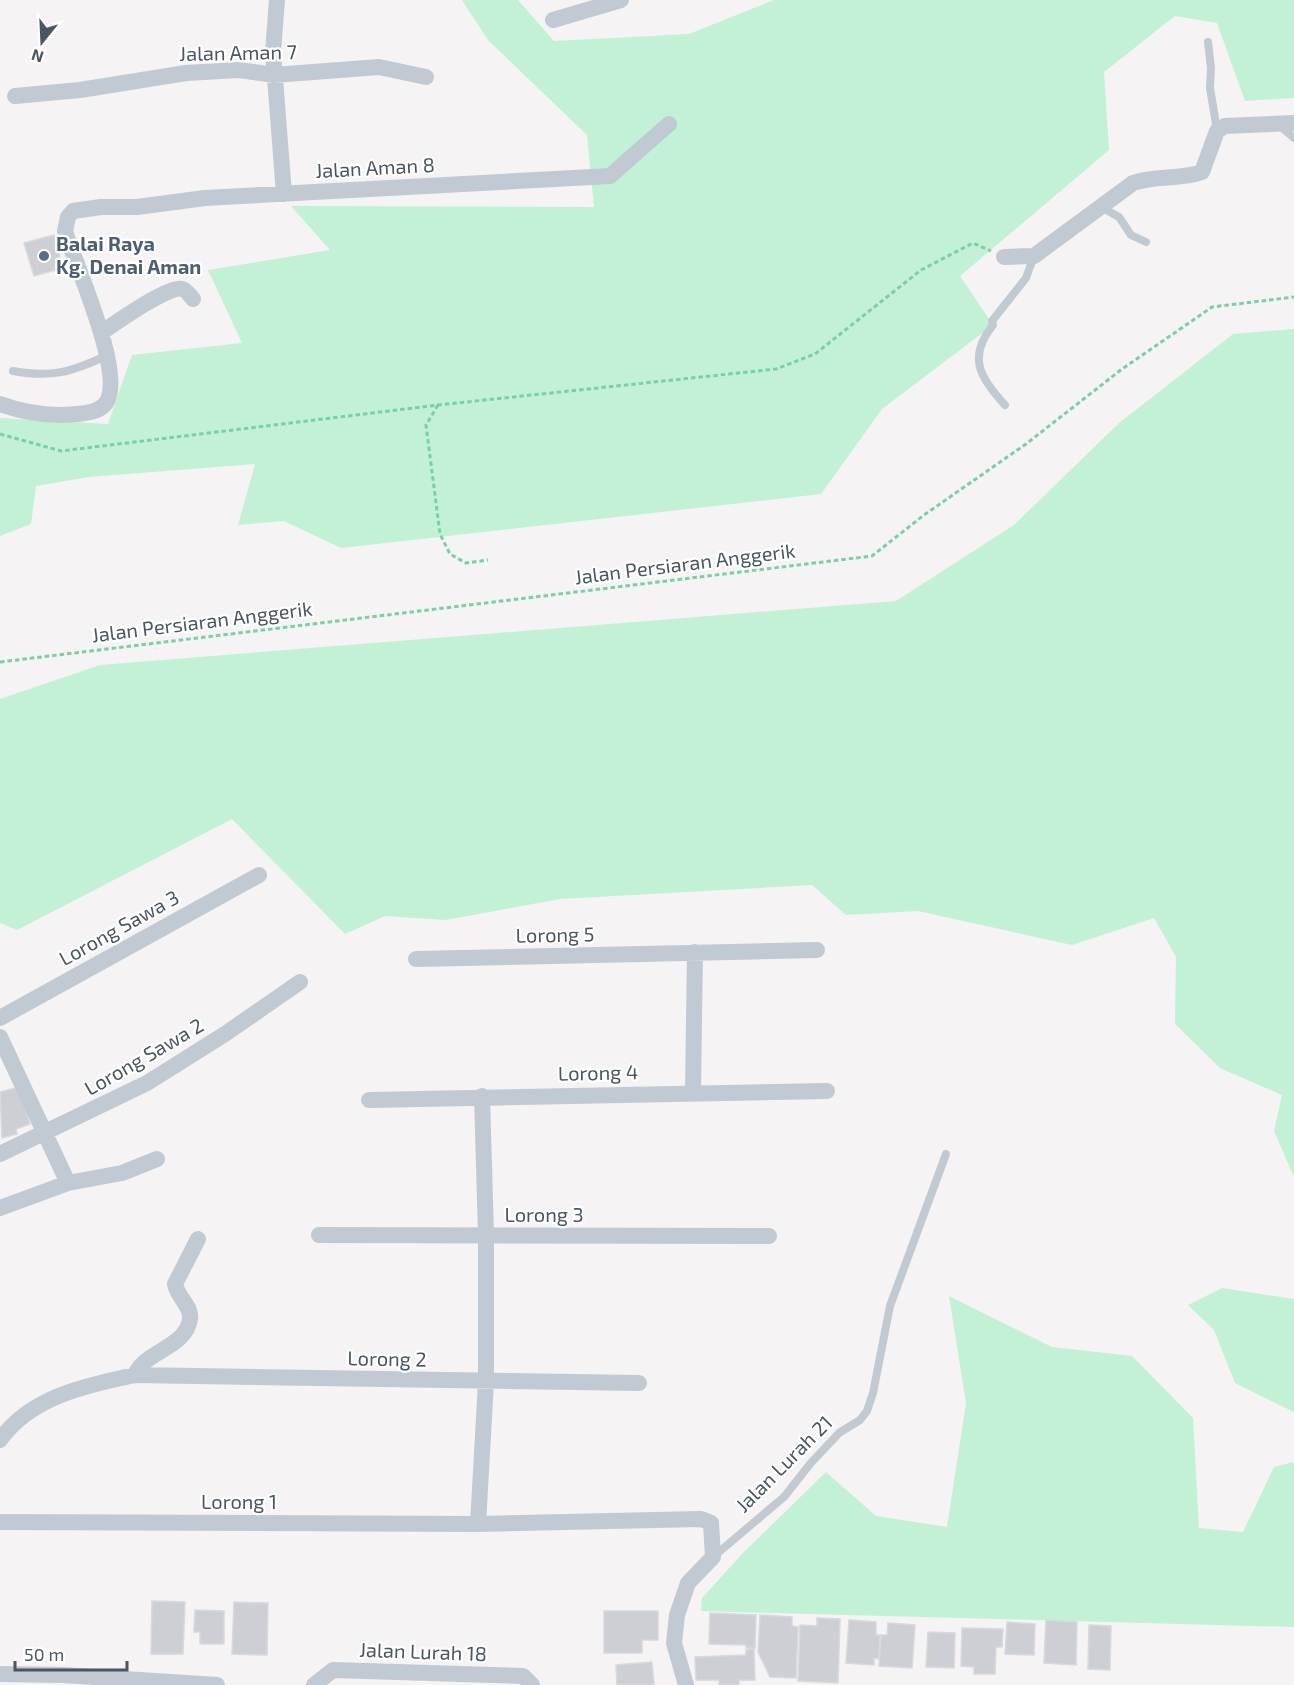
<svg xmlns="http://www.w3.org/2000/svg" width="1294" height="1685" viewBox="0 0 1294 1685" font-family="'Exo 2',sans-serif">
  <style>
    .green { fill: #c3f1d5 }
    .building { fill: #cdcfd5; stroke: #d7d9de; stroke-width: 1.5 }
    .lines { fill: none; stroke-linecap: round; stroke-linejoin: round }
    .path { stroke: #7ad0a6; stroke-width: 3; stroke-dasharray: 4.5 3; stroke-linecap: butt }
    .lane { stroke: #c1cad2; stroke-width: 8 }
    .street { stroke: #c1cad2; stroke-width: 16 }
    .service-dot { fill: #5c6f8a; stroke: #fff; stroke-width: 2 }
    .labels { text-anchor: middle; stroke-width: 4.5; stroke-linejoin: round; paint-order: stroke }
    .street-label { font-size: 20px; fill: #4a5661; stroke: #fff }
    .service-label { font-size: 20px; font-weight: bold; fill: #4e5e75; stroke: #fff; text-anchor: start }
  </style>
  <rect width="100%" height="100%" fill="#f5f3f3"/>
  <path class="green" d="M462,0H518L554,41L689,34L774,0H1294V98L1245,101L1217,23L1175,16L1104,72L1109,150L960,276L993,325L882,409L821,494L341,548L284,521L238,525L255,464L89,477L36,486L31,524L0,536V418L108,424L132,355L242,343L208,270L330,250L291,206L594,207L587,135L488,40Z
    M1294,329V1177L1274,1131L1282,1095L1220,1068L1175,1024L1176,957L1154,918L1072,945L918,911L846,915L812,885L560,899L446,920L385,916L345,934L232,819L17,930L0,923V699L100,665L896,601L1014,525L1119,423L1233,334Z
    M1222,1288L1294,1299V1412L1235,1383L1214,1330L1188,1305Z
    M949,1296L1052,1347L1132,1356L1193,1418L1199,1528L1243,1532L1274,1467L1294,1462V1627L701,1611L702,1598L743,1553L826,1472L876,1516L947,1527L966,1403Z"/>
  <path class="building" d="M54,235L63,268L34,276L24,243Z
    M19,1087L30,1124L16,1129L17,1134L2,1138L0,1092Z
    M152,1601L185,1602L183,1654H151Z
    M234,1602L268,1603L267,1655L232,1654Z
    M195,1610L224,1611V1644H200V1632H194Z
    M604,1611H658V1640H642V1653H604Z
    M710,1613L756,1615L755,1648H746V1645L709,1644Z
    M760,1615L792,1617V1626L798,1627L796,1678L770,1677L758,1652Z
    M817,1618L840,1619L838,1683L798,1681L800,1625L817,1626Z
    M849,1620L876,1622V1635H880L879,1659L874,1658V1665L846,1663Z
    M1046,1620L1077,1622L1076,1665L1044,1663Z
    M1007,1622L1035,1624L1034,1655L1005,1654Z
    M888,1623L915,1625L912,1668L879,1666L881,1635H887Z
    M1089,1625L1111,1626L1110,1670L1088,1669Z
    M962,1628L1003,1629L1002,1647H996L995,1674H974V1667L961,1666Z
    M928,1632L955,1633L954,1668L926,1667Z
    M754,1649L755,1680H739V1685H719V1680H696L695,1657L746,1655V1650Z
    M652,1662L654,1685H617L616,1665Z"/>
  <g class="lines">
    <path class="path" d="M438,405L426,425L440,534L450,554L466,563L488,560
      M0,434L61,451L438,405L776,369L815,354L921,270L973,243L991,251
      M0,662L872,556L924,515L1026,444L1122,369L1212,307L1294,297"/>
    <path class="lane" d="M1208,42L1211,68L1210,88L1217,130
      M1280,126L1294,138
      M1101,207L1119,217L1131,235L1146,242
      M13,371C52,378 71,372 106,356
      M1005,405C980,378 967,357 993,325L992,321L1026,278L1034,256
      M713,1557L784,1497L810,1464L839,1433L860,1420L867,1411L873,1393L890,1306L946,1154"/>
    <path class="street" d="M277,0L273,52L284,194
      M553,20L621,0
      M15,96L80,90L186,73L239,70L274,75L379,67L426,77
      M1004,257L1034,256L1133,183C1156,175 1179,180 1202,172L1217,131L1225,126L1294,123
      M101,333C114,324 169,285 182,289C187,290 190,296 193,299
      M0,404C25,413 50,417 77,414C87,413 99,412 106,403C126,375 75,264 65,231L68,217L73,211L101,207H137L205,198L610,176L669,124
      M416,959L817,950
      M0,1018L259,875
      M0,1037L68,1183L0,1208
      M693,1093L695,952
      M369,1100L827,1091
      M0,1154L147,1083L225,1034L300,982
      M68,1183L122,1173L157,1159
      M319,1235L769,1236
      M135,1375L639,1383
      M0,1440C30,1397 87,1385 135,1375C144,1351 186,1348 190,1319C192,1306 177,1297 175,1284L198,1239
      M0,1522L478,1524L701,1519L711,1523L713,1557L688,1583L677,1615L674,1643L686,1685
      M478,1524L486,1382V1235L482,1096
      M0,1674L63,1675L217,1685
      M314,1685L333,1670L523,1676L532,1685"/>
  </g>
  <circle class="service-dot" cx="44" cy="256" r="6"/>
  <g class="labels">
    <g class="street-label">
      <text transform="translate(238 53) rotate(-1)" y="7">Jalan Aman 7</text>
      <text transform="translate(375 168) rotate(-3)" y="7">Jalan Aman 8</text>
      <text transform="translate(685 564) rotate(-7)" y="7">Jalan Persiaran Anggerik</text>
      <text transform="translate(202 622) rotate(-7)" y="7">Jalan Persiaran Anggerik</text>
      <text transform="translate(119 928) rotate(-29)" y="7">Lorong Sawa 3</text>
      <text transform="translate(555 935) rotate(-1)" y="7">Lorong 5</text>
      <text transform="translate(144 1057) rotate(-30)" y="7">Lorong Sawa 2</text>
      <text transform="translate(598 1073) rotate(-1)" y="7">Lorong 4</text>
      <text x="544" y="1222">Lorong 3</text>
      <text transform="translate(387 1359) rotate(1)" y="7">Lorong 2</text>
      <text transform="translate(784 1464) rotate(-45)" y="7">Jalan Lurah 21</text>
      <text x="239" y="1509">Lorong 1</text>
      <text transform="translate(423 1652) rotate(2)" y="7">Jalan Lurah 18</text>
    </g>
    <g class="service-label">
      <text x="56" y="251">Balai Raya<tspan x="56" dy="23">Kg. Denai Aman</tspan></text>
    </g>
  </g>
  <g transform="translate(42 42) rotate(198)" stroke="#ffffff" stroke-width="4.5" paint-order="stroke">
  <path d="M0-4.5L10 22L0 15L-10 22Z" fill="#4a5661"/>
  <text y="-9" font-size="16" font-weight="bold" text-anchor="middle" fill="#4a5661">N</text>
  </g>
  <path d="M15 1661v9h112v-9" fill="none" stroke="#4a5661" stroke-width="3"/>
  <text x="24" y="1661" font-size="18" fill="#4a5661" stroke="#ffffff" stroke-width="4.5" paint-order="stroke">50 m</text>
</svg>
